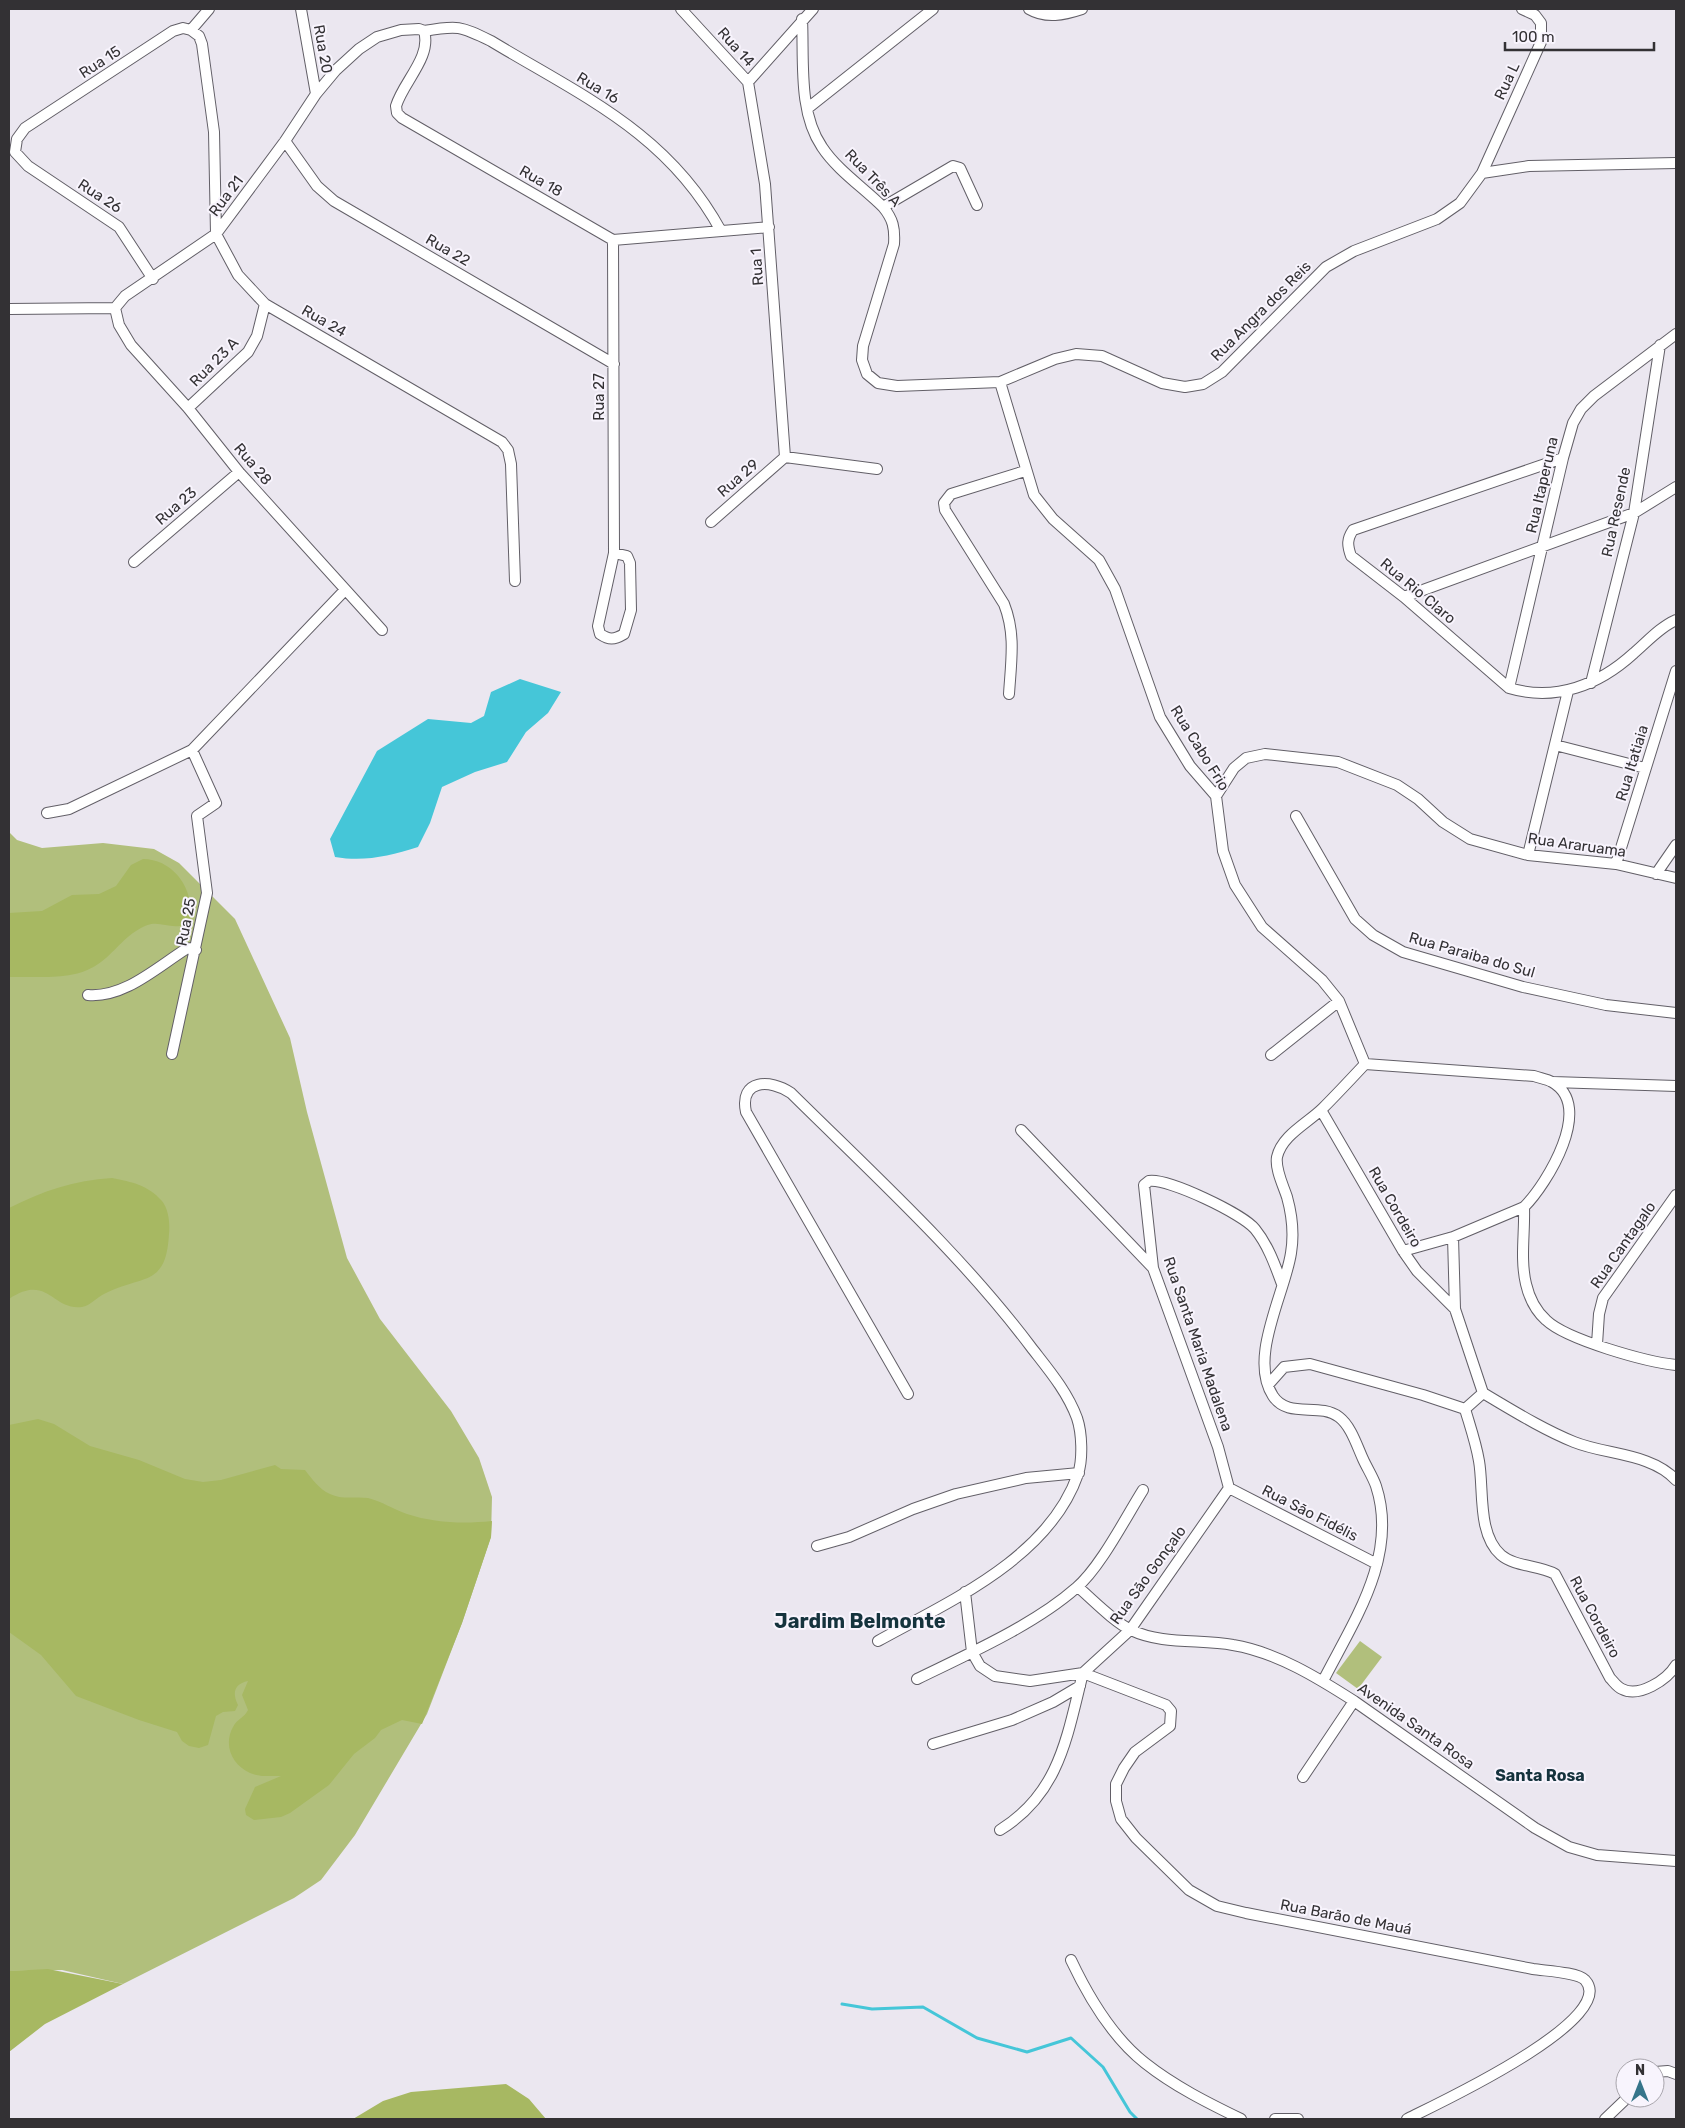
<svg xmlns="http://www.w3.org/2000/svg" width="1685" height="2128" font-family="Rubik,sans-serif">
<rect width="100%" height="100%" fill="#ebe7f0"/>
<path fill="#b1bf7c" d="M9,832L17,840L42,848L103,843L154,849L179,863L235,919L290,1038L307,1112L347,1258L380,1319L451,1411L479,1458L492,1497L491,1537L462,1623L427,1714L355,1835L321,1880L294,1898L123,1984L62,1970L9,1971Z
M1360,1641L1382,1657L1358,1689L1336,1673Z"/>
<path fill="#a7b862" d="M143,859C175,859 197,893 189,923C171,932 161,919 145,926C125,935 117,950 101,962C75,982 40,976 9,977V913L42,911L72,895L99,894L116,886L131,865Z
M112,1178C132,1182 148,1185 162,1201C169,1210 170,1224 169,1234C166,1288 143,1274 104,1294C97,1297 90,1306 82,1307C52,1311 48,1273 9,1299V1208C43,1191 74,1180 112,1178Z
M38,1419L54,1424L90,1446L139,1460L185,1479L203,1482L221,1480L275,1465L281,1469L305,1470C312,1479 319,1489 330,1494C342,1500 356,1496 368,1498C381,1501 395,1510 407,1514C434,1523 464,1524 492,1521L491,1537L462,1623L422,1724L402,1720L381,1730L375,1738L354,1754L329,1785L290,1813L281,1817L254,1820L246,1815L245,1809L255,1787L281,1776C271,1776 259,1777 250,1773C232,1765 223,1745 233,1727C237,1719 244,1718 248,1710L242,1695L248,1681C234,1684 232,1693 238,1705L235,1711L223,1712L216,1716L208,1745L199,1748L189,1746L182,1741L177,1732L139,1720L76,1696L41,1655L9,1632V1425Z
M48,1969L123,1984L45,2024L9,2052V1971Z
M506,2084L529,2099L546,2119H353L383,2101L411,2092Z"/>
<path fill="#45c6d8" d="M520,679L561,692L548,713L526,732L507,762L475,772L442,787L430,823L418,847C389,856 365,862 335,857L330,839L377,751L428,719L471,723L484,716L491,692Z"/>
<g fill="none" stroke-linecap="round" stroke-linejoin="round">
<path stroke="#45c6d8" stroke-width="3" d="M842,2004L872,2009L923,2007L977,2038L1027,2052L1071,2038L1103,2067L1130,2112L1137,2119"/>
<defs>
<path id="street" d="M301,9L316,94
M681,9L748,82
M1029,9C1046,19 1064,15 1082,9
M802,19C804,60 798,112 822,147C837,170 864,188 883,207C893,219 895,228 894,244L863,346L862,360L867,374L878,383L897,386L1000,382L1055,359L1076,354L1102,356L1162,383L1185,387L1203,384L1222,372L1326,267L1354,251L1437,219L1460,203L1482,173L1541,42V23L1535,15L1522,9
M191,30L199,36L202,44L214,132L216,234L238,275L265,304L502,442L508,450L511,464L515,581
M424,31C432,57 403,82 396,106L397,113L402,118L613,240L769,227
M424,31C458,25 460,26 491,41C582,96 668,133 721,231
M808,108L933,9
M285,141L317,186L334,201L614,364
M15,152L17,139L25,128L173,31L183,28L191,30L209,9
M15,152L28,166L119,227L153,279
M1482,173L1529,166L1676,163
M883,207L953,166L960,168L977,205
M613,240L614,553L598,626L600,634C609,640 614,640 624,634L631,610L630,563L627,556L614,553
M115,308L119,325L131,345L188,408L239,472L382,630
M9,309L115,308L125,296L216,234L285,141L316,94L336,70L359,49L377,37L401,30L419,29L424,31
M1000,382L1034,495L1053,519L1099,560L1115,589L1160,717L1190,766L1216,796L1223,851L1235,885L1262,927L1322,980L1339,1001L1365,1064
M188,408L248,352L257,336L265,304
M785,457L765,184L748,82L813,9
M785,457L877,469
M1563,458L1353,530C1347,539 1347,545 1351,556L1404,597L1509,688C1556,702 1599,685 1634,653C1647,642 1660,627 1676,620
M711,522L785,457
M134,562L239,472
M1404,597L1634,513L1676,487
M1591,683L1634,513L1660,345
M1509,688L1563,458L1573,423L1581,409L1594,396L1676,334
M1009,694C1011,662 1016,634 1004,604L945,510L944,503L951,494L1025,471
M1555,745L1645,768
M1216,796L1234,768L1246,758L1265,754L1338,762L1397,785L1418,799L1443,822L1470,839L1528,855L1616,864L1676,878
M47,813L69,809L192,750L345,590
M1296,816L1355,919L1373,935L1403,952L1523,987L1606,1005L1676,1013
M1528,855L1568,691
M1616,864L1676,671
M1656,874L1676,845
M88,995C124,998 156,968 186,949L192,948L196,950
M172,1054L207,893L197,816L216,803L192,750
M1271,1055L1339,1001
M1553,1082L1676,1086
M1321,1110L1403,1251L1417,1271L1455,1309
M1021,1130L1153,1268
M1453,1237L1455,1309L1483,1393C1512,1410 1542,1429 1574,1442C1606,1455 1651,1453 1676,1480
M1403,1251L1453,1237L1524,1207
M1597,1344L1599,1314L1603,1298L1676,1195
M1268,1385L1284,1367L1310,1364L1423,1395L1465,1409
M1465,1409C1470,1426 1476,1443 1479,1461C1484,1489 1477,1534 1501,1555C1515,1567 1539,1565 1555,1574L1610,1678C1614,1682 1617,1687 1622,1689C1639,1698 1667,1680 1676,1665
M1465,1409L1483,1393
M1229,1488L1218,1447L1153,1268L1144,1185L1149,1181C1168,1178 1243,1214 1255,1229C1268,1245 1275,1265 1282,1284
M1229,1488L1377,1564
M817,1546L849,1537L913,1509L956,1494L1026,1478L1079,1473
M1078,1587C1093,1600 1114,1622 1131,1630C1162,1645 1201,1639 1233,1645C1276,1652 1318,1678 1354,1701L1535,1828L1569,1847L1597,1855L1676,1861
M965,1592L972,1652L980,1666L995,1676L1030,1681L1083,1673L1166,1705L1171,1711L1170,1726L1135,1752L1124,1768L1116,1784V1801L1121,1819L1136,1838L1189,1890L1217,1906L1246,1913L1533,1969C1545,1971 1577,1972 1585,1980C1621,2019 1433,2106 1407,2119
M878,1641C950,1601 1049,1558 1078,1474C1083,1459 1082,1433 1077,1418C1067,1391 1048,1369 1031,1347C961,1254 874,1175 791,1093C770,1079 739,1079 746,1112L908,1394
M1083,1673L1130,1630L1229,1488
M917,1679C968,1654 1034,1625 1076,1588C1100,1568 1126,1517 1143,1490
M1323,1681C1353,1622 1399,1556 1376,1486C1373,1477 1367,1468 1363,1459C1357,1446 1351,1426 1339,1417C1319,1402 1288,1419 1273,1396C1248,1358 1285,1293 1291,1253C1294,1235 1292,1215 1287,1197C1283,1185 1275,1169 1277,1157C1282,1135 1308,1123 1323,1108C1337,1094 1351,1079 1365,1064L1534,1076C1539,1078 1547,1079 1552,1082C1595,1106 1547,1184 1524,1207C1525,1232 1520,1259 1526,1284C1529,1297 1536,1311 1546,1320C1567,1340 1647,1362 1676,1365
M933,1744L1012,1720L1053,1702L1080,1686
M1303,1777L1354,1701
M1000,1830C1060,1793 1067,1736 1083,1673
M1071,1960C1088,1996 1113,2038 1145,2063C1174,2086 1208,2103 1241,2119
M1655,2072L1668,2071L1676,2074
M1275,2119H1298
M1605,2119L1627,2098"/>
</defs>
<use href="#street" stroke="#625f67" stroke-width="12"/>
<use href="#street" stroke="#fff" stroke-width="10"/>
</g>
<g text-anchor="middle" stroke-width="4" stroke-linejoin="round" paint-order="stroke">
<g font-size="15" fill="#333134" stroke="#f8f4fd">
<text transform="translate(736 47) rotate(48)" y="5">Rua 14</text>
<text transform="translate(323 49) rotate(80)" y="5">Rua 20</text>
<text transform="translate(100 62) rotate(-33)" y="5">Rua 15</text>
<text transform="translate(1507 81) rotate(-65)" y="5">Rua L</text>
<text transform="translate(598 88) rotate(31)" y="5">Rua 16</text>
<text transform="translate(873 178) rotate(46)" y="5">Rua Três A</text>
<text transform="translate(541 181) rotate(30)" y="5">Rua 18</text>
<text transform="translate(100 196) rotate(33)" y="5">Rua 26</text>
<text transform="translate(226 196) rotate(-53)" y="5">Rua 21</text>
<text transform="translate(448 250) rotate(30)" y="5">Rua 22</text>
<text transform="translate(757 267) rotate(-94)" y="5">Rua 1</text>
<text transform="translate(1261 311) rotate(-45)" y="5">Rua Angra dos Reis</text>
<text transform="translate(324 321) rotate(30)" y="5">Rua 24</text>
<text transform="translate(214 362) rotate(-45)" y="5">Rua 23 A</text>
<text transform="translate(599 397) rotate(-90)" y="5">Rua 27</text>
<text transform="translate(253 464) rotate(50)" y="5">Rua 28</text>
<text transform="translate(738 478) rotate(-41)" y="5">Rua 29</text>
<text transform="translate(1542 485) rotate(-77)" y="5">Rua Itaperuna</text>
<text transform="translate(176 506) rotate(-41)" y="5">Rua 23</text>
<text transform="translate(1616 512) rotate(-78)" y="5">Rua Resende</text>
<text transform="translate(1418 591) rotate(40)" y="5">Rua Rio Claro</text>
<text transform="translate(1200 748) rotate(58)" y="5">Rua Cabo Frio</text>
<text transform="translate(1632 763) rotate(-73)" y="5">Rua Itatiaia</text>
<text transform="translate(1577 845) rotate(8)" y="5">Rua Araruama</text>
<text transform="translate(186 922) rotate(-79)" y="5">Rua 25</text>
<text transform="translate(1472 955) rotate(16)" y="5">Rua Paraiba do Sul</text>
<text transform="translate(1395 1207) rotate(60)" y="5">Rua Cordeiro</text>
<text transform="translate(1623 1245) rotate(-55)" y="5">Rua Cantagalo</text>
<text transform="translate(1198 1344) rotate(71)" y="5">Rua Santa Maria Madalena</text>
<text transform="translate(1310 1513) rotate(27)" y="5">Rua São Fidélis</text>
<text transform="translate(1148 1575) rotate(-54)" y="5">Rua São Gonçalo</text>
<text transform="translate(1595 1617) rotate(62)" y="5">Rua Cordeiro</text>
<text transform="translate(1416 1726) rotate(35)" y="5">Avenida Santa Rosa</text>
<text transform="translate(1346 1917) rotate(11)" y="5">Rua Barão de Mauá</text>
</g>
<g font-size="16" font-weight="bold" fill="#15333d" stroke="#f8f4fd">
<text x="1540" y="1781">Santa Rosa</text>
</g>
<g font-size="20" font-weight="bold" fill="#15333d" stroke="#f8f4fd">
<text x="860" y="1628">Jardim Belmonte</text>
</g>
</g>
<rect width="1685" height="2128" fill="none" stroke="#333134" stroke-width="20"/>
<g transform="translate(1640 2083)"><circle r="24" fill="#f8f4fd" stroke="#a9a6ad"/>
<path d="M0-4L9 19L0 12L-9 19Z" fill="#36748a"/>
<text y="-8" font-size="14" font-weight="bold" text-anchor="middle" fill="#333134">N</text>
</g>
<path d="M1505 42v8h149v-8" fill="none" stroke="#333134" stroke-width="2.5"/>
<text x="1512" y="42" font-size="15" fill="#333134" stroke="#f8f4fd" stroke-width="4" paint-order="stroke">100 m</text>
</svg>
